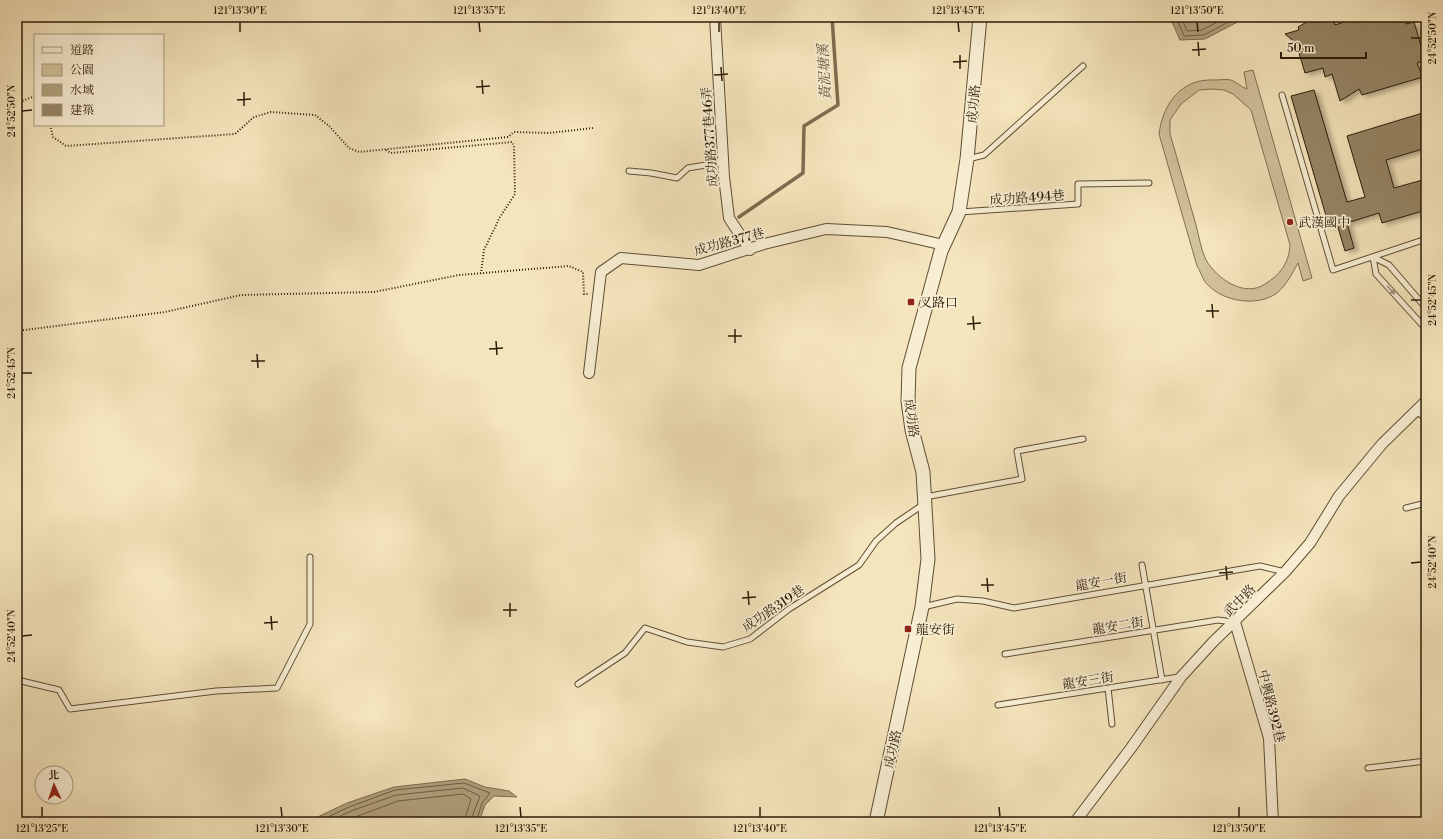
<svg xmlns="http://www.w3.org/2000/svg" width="1443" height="839" font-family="'Libre Bodoni','Noto Serif TC',serif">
<defs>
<filter id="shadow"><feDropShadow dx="4.5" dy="2.5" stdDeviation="2" flood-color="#0004"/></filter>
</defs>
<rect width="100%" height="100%" fill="#f5e5bc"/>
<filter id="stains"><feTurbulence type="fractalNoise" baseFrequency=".005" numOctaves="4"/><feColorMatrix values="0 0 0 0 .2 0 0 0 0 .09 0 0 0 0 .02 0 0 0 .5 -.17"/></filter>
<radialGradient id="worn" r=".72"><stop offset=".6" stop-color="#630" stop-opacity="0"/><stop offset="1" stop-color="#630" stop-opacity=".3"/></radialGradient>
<path fill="#d3c39d" stroke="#807052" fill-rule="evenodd" d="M1253,70L1312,278L1303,281L1298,263C1292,274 1287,284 1277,293C1258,307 1224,302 1208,285C1203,281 1201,272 1197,266L1159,134C1163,104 1181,78 1215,80C1220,80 1226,79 1231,80C1236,82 1242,87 1247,89L1244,72ZM1212,89L1224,90L1233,94L1251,110L1290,245C1289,263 1280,275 1265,284C1245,298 1217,279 1206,260C1201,250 1199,236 1196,225C1187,194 1179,164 1170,134V120L1181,104L1199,90Z"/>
<path fill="#b1a17e" stroke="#7c6c4e" d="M1172,17H1247L1205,39L1180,40L1172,22Z
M465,779L485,787L509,791L517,797L494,796L485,805L479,822H307L347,803L394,787Z"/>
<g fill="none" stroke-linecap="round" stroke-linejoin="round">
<path stroke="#6e5e42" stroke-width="1" d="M1176,17L1184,36L1204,35L1238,17
M1181,17L1187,31L1202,30L1227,17
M317,822L349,807L395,790L464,783L490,793L482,803L476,822
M328,822L351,811L396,795L463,788L480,796L470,822
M342,822L398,801L463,794L471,799L464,822"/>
<path stroke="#7c6c4e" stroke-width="3.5" d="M739,217L803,173L804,126L838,105L832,17"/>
</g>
<path fill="#958565" stroke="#2c1c07" filter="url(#shadow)" d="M1315,17L1333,19L1335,25L1359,17H1364L1366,21L1379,17H1403L1406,24L1414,22L1425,60L1417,63L1423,77L1362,95L1359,89L1340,101L1332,74L1325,77L1323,68L1305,73L1296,43L1285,34L1299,30L1298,27Z
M1314,90L1347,202L1365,197L1347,136L1426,112V148L1386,160L1394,188L1426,179V210L1382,223L1379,213L1347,223L1354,248L1345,251L1337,224L1329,226L1291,96Z"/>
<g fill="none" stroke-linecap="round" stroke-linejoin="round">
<defs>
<path id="service" d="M1282,95L1333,270L1426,239
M968,159L984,155L1083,66
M629,171L651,173L677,178L688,168L723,162
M960,212L1078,204V184L1149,183
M1373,257L1376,274L1426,329
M1373,257L1389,265L1426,308
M1415,411L1426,418
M925,497L1022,479L1017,451L1083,439
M1406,508L1426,503
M1142,565L1162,680
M923,607L957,599L983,601L1014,608L1260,566L1285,572
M1005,654L1218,620L1233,622
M17,680L59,690L70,709L216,691L277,688L310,624V557
M578,684L625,653L645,628L687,642L723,647L750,639L789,609L859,565L876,541L896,523L924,504
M1108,688L1112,724
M998,705L1179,677
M1368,768L1426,761"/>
<path id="minor" d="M715,17L724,177L729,218L750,250
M589,373L601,272L621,258L699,265L764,244L826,229L887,232L944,245
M1235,622L1269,738L1273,822
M1075,822L1131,748L1181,677L1213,642L1285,572L1310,543L1339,496L1382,444L1426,401"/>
<path id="tertiary" d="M876,822L922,607L928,559L923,472L912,430L908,401L909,368L941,251L959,212L967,159L980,17"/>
</defs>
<use href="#service" stroke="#5e4e34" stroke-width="7"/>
<use href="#minor" stroke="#5e4e34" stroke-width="12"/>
<use href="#tertiary" stroke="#5e4e34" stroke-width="15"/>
<path stroke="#2c1c07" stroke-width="2" stroke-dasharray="1 2" stroke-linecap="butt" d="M17,103L35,96
M50,125L53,137L66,146L235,134L254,117L271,112L315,115L329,126L349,148L359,152L508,137L514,132L549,133L593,128
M386,150L391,153L512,142L514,147L515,194L500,217L484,250L481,273
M17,331L165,312L241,295L374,292L459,275L569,266L583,272L584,294H589"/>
<use href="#service" stroke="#f8eed3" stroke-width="5"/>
<use href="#minor" stroke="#f8eed3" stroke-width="10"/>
<use href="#tertiary" stroke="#f8eed3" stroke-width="13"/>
</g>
<defs><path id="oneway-solid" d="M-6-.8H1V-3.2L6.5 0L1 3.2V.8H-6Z"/></defs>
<use fill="#9c9077" href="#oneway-solid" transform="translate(1391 290) rotate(47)"/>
<path fill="none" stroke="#2c1c07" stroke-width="1.5" d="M240,22V32M479,22L480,32M719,22V32M958,22L959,32M1197,22L1198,32M1411,38H1421M1198,42L1199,56M1192,50L1206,49M960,55V69M953,62L967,61M721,67L722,81M714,75L728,74M482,80L483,94M476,87L490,86M244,92V106M237,100L251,99M22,111L32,110M1411,300H1421M1212,304L1213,318M1206,311H1219M973,316L974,330M967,324L981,323M735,329V343M728,336H742M496,341L497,355M489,349L503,348M257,354L258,368M251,361H265M22,373H32M1411,563L1421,562M1226,566L1227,580M1219,573L1233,572M987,578L988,592M981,585H994M748,591L749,605M742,598L756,597M510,603V617M503,610H517M271,616L272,630M264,623L278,622M22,636L32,635M42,807V817M281,807L282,817M520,807L521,817M760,807V817M999,807L1000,817M1239,807V817"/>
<g fill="#8f2418" stroke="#f8eed3" stroke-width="1.5">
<circle cx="1290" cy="222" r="4"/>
<rect x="907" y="298" width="8" height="8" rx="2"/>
<rect x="904" y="625" width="8" height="8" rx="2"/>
</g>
<g text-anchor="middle" stroke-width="3.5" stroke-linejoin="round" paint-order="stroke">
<g font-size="13" fill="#2c1c07" stroke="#f8eed3">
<text transform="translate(973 104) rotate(-85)" y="5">成功路</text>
<text transform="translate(709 137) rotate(-94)" y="5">成功路377巷46弄</text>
<text transform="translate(1027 197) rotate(-4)" y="5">成功路494巷</text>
<text transform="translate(729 241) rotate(-15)" y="5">成功路377巷</text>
<text transform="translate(912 418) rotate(82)" y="5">成功路</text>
<text transform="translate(1101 581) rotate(-10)" y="5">龍安一街</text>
<text transform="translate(1239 600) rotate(-45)" y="5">武中路</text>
<text transform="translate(773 608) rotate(-34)" y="5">成功路319巷</text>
<text transform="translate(1118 625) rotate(-9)" y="5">龍安二街</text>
<text transform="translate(1088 680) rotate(-9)" y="5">龍安三街</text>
<text transform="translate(1272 706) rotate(76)" y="5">中興路392巷</text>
<text transform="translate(892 749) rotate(-78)" y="5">成功路</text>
</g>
<g font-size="13" fill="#2c1c07" stroke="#f8eed3" text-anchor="start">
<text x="1298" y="227">武漢國中</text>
<text x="919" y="307">叉路口</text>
<text x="916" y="634">龍安街</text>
</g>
<g font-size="14" font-style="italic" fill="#615137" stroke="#f8eed3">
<text transform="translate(824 72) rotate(-93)" y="5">黃泥塘溪</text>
</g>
</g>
<rect width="1443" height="839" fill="none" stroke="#f5e5bc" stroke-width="44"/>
<rect x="34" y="34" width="130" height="92" fill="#f8eed3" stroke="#a69a81"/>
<rect x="42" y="47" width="20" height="6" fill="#f8eed3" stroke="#a69a81"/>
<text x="70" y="54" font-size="12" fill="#2c1c07">道路</text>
<rect x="42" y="64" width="20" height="12" fill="#d3c39d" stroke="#a69a81"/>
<text x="70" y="74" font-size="12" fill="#2c1c07">公園</text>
<rect x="42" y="84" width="20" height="12" fill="#b1a17e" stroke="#a69a81"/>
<text x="70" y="94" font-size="12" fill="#2c1c07">水域</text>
<rect x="42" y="104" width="20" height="12" fill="#958565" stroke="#a69a81"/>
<text x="70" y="114" font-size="12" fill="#2c1c07">建築</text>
<g transform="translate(54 785) rotate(357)"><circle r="19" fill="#f8eed3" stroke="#a69a81"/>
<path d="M0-3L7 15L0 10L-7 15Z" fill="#8f2418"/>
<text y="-6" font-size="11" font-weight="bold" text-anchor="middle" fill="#2c1c07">北</text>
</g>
<path d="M1281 52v6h85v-6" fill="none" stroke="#2c1c07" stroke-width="2"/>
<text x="1287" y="52" font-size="12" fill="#2c1c07" stroke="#f8eed3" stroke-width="3" paint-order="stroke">50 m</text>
<rect x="22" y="22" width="1399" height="795" fill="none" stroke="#2c1c07" stroke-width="1.5"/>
<g font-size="10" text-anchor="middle" fill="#2c1c07">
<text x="240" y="14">121°13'30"E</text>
<text x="479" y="14">121°13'35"E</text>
<text x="719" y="14">121°13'40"E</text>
<text x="958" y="14">121°13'45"E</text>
<text x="1197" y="14">121°13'50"E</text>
<text transform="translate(1432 38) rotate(-90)" y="4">24°52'50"N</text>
<text transform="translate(11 111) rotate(-90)" y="4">24°52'50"N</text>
<text transform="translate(1432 300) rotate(-90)" y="4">24°52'45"N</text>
<text transform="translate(11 373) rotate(-90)" y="4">24°52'45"N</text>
<text transform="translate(1432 562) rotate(-90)" y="4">24°52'40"N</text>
<text transform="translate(11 636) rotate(-90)" y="4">24°52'40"N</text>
<text x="42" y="832">121°13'25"E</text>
<text x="282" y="832">121°13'30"E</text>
<text x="521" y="832">121°13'35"E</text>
<text x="760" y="832">121°13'40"E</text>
<text x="1000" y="832">121°13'45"E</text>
<text x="1239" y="832">121°13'50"E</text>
</g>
<rect width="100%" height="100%" filter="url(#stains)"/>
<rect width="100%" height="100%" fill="url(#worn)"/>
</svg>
